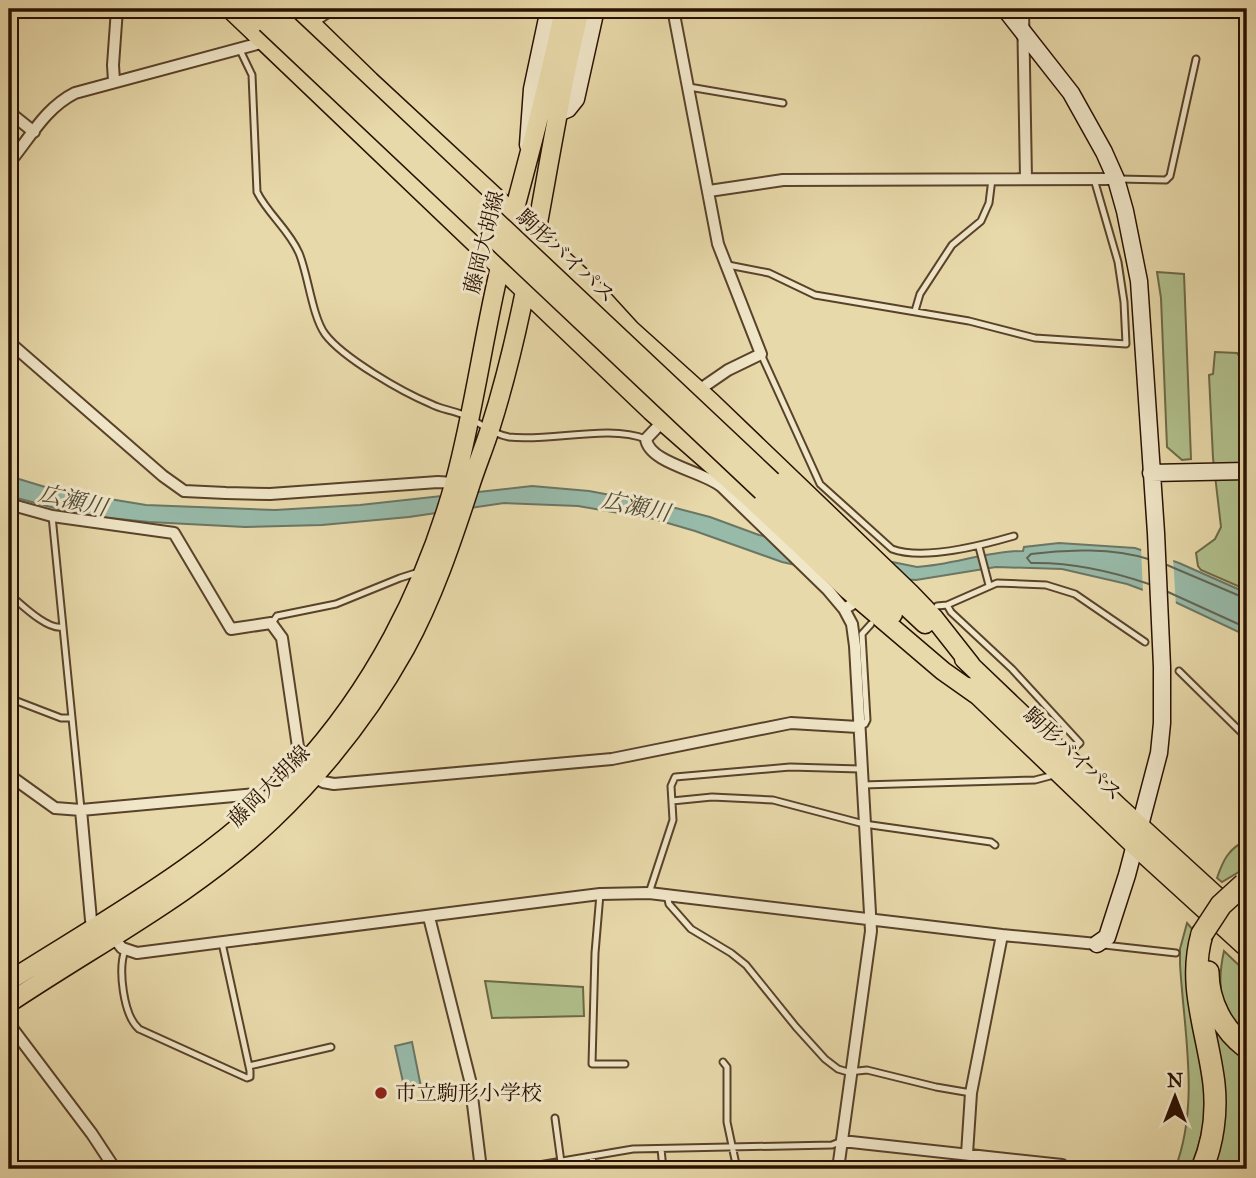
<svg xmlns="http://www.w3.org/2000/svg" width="1256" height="1178" font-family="'IM FELL Great Primer','Noto Serif JP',serif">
<rect width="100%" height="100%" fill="#e8d9aa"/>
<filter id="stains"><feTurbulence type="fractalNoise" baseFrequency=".00286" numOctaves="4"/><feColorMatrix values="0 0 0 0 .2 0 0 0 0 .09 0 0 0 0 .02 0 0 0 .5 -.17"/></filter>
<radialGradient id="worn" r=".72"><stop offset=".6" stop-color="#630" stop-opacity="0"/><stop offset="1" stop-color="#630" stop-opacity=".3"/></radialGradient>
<path fill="#b0c08c" stroke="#6c6846" stroke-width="2" d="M1157,272L1184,274L1191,459L1182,460L1167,447L1161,298Z
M1215,352L1237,353L1239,356L1247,433V590L1201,570L1198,566L1196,553L1215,539L1221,527L1213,458L1209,375L1213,374Z
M1247,840V867L1222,882L1217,878C1223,860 1229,848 1247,840Z
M1187,923L1193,930C1175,990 1203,1041 1205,1101C1206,1125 1199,1147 1190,1169H1175C1200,1104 1184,1033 1180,964V949Z
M1224,951L1247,973V1038C1220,1011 1216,987 1224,951Z
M485,981L583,987L584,1016L492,1018Z
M1212,1014L1247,1055V1161L1239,1169H1211Z"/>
<path fill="#97baa9" stroke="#6b7665" stroke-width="2" d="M1247,229V383L1242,291Z
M9,476L55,490L146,505L275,510L360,505L532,486L589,491L664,505L710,517L759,535L917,567C953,565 987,551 1023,551L1024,547L1059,543L1135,548L1179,563L1247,593V636L1173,601L1127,584L1062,569L996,567L916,580L846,576L782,562L695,531L654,519L578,506L504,503L409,517L322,525L245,527L149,522L100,517L62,510L9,496Z
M412,1042L421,1087L405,1091L395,1046Z"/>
<path fill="#e8d9aa" d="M1141,546L1173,557L1176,606L1143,594Z"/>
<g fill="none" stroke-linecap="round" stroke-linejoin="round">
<path stroke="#606554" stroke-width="2" d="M1148,559C1114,548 1066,549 1031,554L1027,558L1031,563C1071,562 1111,571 1149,584
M1167,565L1247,599
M1168,592L1247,628"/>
<defs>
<path id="lane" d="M240,50L252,75L257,192C268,214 289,230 299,253C308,274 312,316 325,334C343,358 402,392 431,404C440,409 451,410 461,414C477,420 491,434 509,437C551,442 608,424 646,439
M689,87L783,103
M1119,179L1166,180L1170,176L1196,59
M728,265L769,273L815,295L969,321L1035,338L1126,344L1124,302L1118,262L1094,179
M915,311L920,294L952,245L981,221L989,203L992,179
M761,354L820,484L892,549C924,561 983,545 1014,536
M52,516L81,809
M979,547L989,585
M9,594C21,604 47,630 62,627
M947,605L951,612L1012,669L1080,743L1073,749
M937,606L947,605L997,583L1046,585L1075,594L1145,642
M272,623L277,616L336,604L400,578L419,572
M1179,671L1247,738
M9,698L61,718H72
M861,726L865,724L867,720L862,634L871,624
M862,785L1035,780L1050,776
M672,801L712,797L773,800L864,824L991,842L995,845
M649,893L673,820L671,786L675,777L790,767L860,769
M600,894L595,953L592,1064H625
M667,895L669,904L691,929L731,953L746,965L796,1027L825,1059L838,1069L848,1072L867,1070L936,1087L971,1093
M1104,945L1176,953
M125,950C118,969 123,1015 139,1029L247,1078L250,1077V1071L222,943
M9,965L19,971
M723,1062L727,1067V1122L737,1169
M249,1066L331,1047
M555,1118L561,1162
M661,1149L663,1169
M592,1157L594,1169
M487,1169L527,1167L633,1149L832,1145L842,1141"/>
<path id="street" d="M673,9L718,244L761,354L728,370L696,392
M1023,9L1026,179
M308,25L332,9
M114,81L113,65L117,9
M9,112L34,132
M9,163C30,138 45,108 75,93L268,41
M709,191L783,180L1116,179
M9,342L163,476L184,491L226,493L270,494L438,482L454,483
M665,419L646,439C649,463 702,471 721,486L828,590L844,609L859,600
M9,504L52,516L174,533L231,629L271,623L282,638L298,747L307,761
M9,775L55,808L81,810L256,794L271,799
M314,777L323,782L334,784L612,759L791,723L858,727
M81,810L91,920L96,929L114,938L122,948L137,953L568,898L600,894L649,893L1002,935L1097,944
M429,917L470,1080L481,1169
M9,1024L92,1134L115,1169
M842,1141L1062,1165
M838,1169L871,931L855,646L852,624L844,609
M966,1169L971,1093L1002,935"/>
<path id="secondary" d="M1005,9L1071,93L1104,152L1116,179L1125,211L1139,281L1156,533L1162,667V723L1159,753L1127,875L1107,937L1097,944
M558,113L568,109L576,99L596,9
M528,145L532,89L549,9
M1151,473L1247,471"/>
<path id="primary" d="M230,9L651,411L750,498L848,590L943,671L977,695
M251,9L266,23
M296,9L370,81L589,284L631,330L711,402L910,593L934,618L971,665
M772,481L925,624
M762,491L893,614
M964,659L1120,808L1247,924
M969,687L1135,846L1247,948
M9,981C108,918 214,861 295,774C372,692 425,589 455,481C474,411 483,338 500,267C521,181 547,96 564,9
M9,1003C97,944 194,894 272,820C324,770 370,712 405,649C433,598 452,541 470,486C476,467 484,448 490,429C525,319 540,204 562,92C567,64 574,36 580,9"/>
<path id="highway" d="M1208,972C1208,1002 1223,1030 1247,1048
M1202,1169C1213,1143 1217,1112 1214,1084C1208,1032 1187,986 1202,934"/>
</defs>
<use href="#lane" stroke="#59422a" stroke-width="9"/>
<use href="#street" stroke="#59422a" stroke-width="14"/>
<use href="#secondary" stroke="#291000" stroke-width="19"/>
<use href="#primary" stroke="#291000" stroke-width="21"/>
<use href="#highway" stroke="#291000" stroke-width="24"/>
<use href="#lane" stroke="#f0e6c8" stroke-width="5"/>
<use href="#street" stroke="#f0e6c8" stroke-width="10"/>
<use href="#secondary" stroke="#f0e6c8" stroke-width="16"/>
<use href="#primary" stroke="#e8d9aa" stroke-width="18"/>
<use href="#highway" stroke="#e8d9aa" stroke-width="21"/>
<defs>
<path id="primary-bridge" d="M277,15L772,481
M266,23L762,491"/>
<path id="highway-bridge" d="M1202,934L1221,905L1244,884"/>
</defs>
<use href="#primary-bridge" stroke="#291000" stroke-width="21" stroke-linecap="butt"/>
<use href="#highway-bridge" stroke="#291000" stroke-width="24" stroke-linecap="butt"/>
<use href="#primary-bridge" stroke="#e8d9aa" stroke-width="18"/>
<use href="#highway-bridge" stroke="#e8d9aa" stroke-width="21"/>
</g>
<circle fill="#8f2418" stroke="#f0e6c8" stroke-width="2.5" cx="381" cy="1093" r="7"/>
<g text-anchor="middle" stroke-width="6" stroke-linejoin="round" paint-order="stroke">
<g font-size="21" fill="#291000" stroke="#f0e6c8">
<text transform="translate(484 242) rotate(-76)" y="7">藤岡大胡線</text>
<text transform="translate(566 256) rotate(43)" y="7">駒形バイパス</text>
<text transform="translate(1073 754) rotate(43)" y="7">駒形バイパス</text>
<text transform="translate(269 786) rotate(-45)" y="7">藤岡大胡線</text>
</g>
<g font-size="21" fill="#291000" stroke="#f0e6c8" text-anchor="start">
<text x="395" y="1100">市立駒形小学校</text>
</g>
<g font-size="23" font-style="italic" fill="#504c3b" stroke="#f0e6c8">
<text transform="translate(73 500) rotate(13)" y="8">広瀬川</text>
<text transform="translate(636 506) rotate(12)" y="8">広瀬川</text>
</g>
</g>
<rect width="1256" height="1178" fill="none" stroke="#e8d9aa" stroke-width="35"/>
<rect x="10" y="10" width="1235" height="1157" fill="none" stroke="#291000" stroke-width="3.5"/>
<rect x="18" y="18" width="1221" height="1143" fill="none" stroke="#291000" stroke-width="2"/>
<g transform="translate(1175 1097)" stroke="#f0e6c8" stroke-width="5" paint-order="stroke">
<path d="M0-5L12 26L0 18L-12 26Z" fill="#291000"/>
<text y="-10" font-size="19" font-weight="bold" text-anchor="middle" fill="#291000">N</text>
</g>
<rect width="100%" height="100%" filter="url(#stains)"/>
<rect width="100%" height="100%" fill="url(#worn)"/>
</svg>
